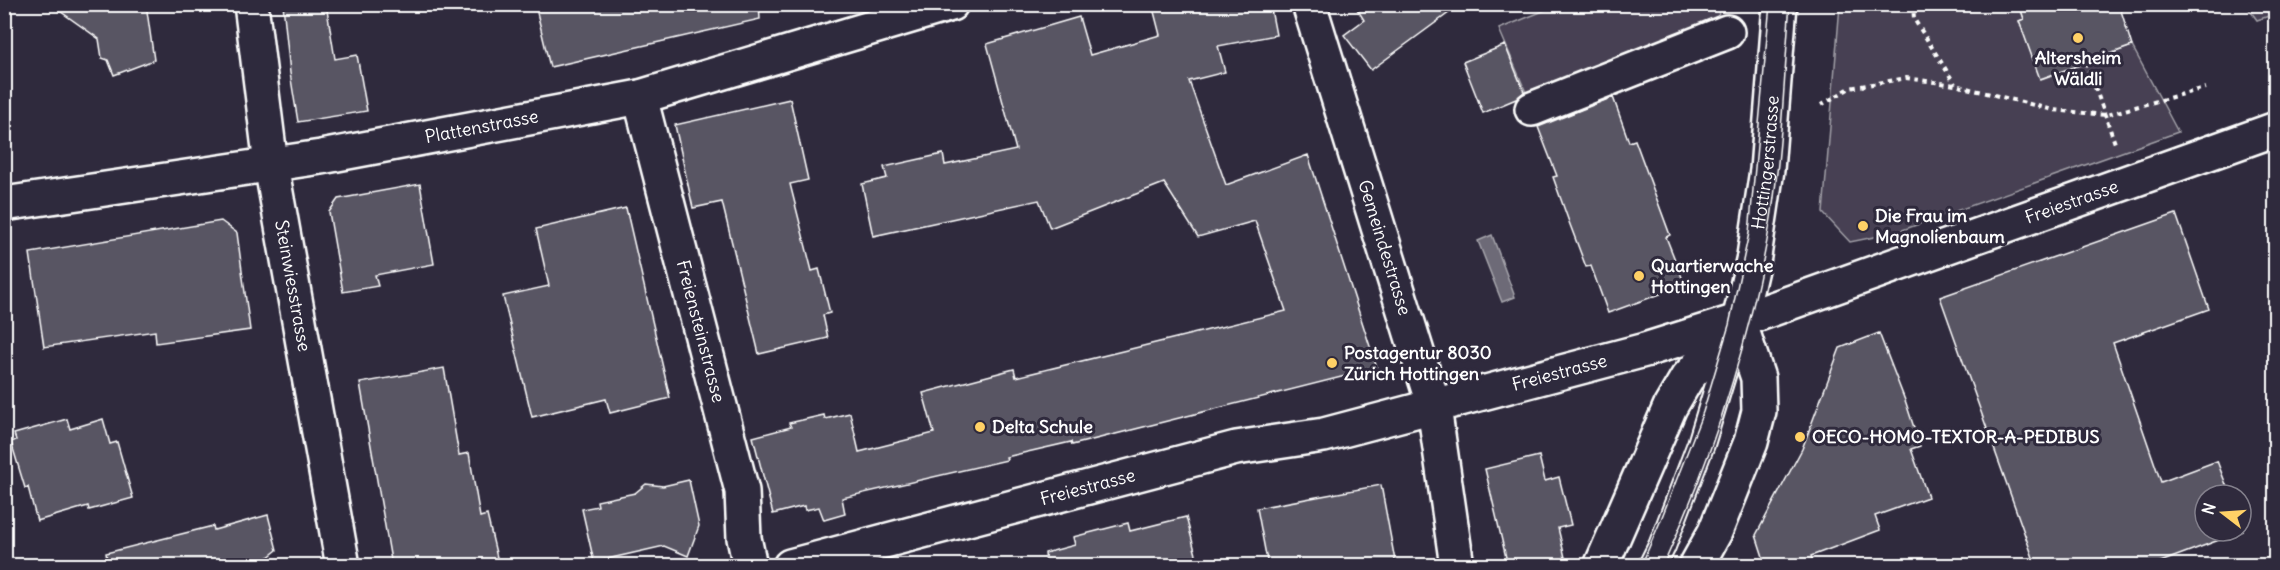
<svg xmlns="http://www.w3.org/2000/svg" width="2280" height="570" font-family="Delius,sans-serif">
<rect width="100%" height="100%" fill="#2f2a3d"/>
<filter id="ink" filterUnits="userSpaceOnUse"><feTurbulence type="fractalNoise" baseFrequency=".0167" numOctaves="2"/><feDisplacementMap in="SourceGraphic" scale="12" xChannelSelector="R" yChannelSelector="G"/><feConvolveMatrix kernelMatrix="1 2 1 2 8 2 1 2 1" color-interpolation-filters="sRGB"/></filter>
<g filter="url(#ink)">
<path fill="#464152" stroke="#a2a0a8" stroke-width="1.5" d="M1558,5H1719L1718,24L1528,97L1499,29Z
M1840,5H2019L2024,19L2019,21L2041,79L2132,46L2178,132L1894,233L1850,242L1823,213Z
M2246,5H2275V14L2257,20Z"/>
<path fill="#6d6a77" stroke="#a7a6ad" stroke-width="1.5" d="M1492,235L1515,297L1502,302L1478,241Z"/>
<path fill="#595564" stroke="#fff" stroke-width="1.5" d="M50,4H146L154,60L114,75L108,60L102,58L99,39Z
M283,4H326L335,59L357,55L367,111L298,122L290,73Z
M535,4H759L760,19L550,67Z
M1152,4H1270L1276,35L1218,46L1225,72L1189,81L1226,185L1308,155L1377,368L1072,445L1071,442L1006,457L1007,460L842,498L845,514L824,520L819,507L805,510L804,506L773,514L753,437L791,427L789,423L824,415L825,419L850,413L859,452L934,433L923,393L1014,369L1016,377L1286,311L1255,221L1198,237L1164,183L1050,228L1039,200L873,236L862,184L887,178L884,167L943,154L945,165L1016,150L987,44L1079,17L1090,55L1160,35Z
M1354,4H1461L1371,70L1344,35L1364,20Z
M2019,4H2119L2132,46L2040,79L2019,21L2024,19Z
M1505,45L1524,92L1516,99L1483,113L1463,62Z
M1613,97L1629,142L1635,140L1670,235L1666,237L1685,285L1608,313L1591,266L1586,267L1569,222L1553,177L1557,176L1538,127Z
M790,99L808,180L790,184L812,271L819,269L830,313L823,315L828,338L759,354L722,202L693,208L675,125Z
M420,184L434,264L375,275L378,286L343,292L329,212L338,199Z
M626,208L670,398L610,413L606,399L532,417L503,296L549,286L536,229Z
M2176,214L2209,309L2113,343L2161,482L2217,461L2230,495H2205V531H2241V526L2243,531L2150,566H2036L1940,297Z
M221,221L237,233L250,330L156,343L155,331L44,347L30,253Z
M1879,333L1906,403L1920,446L1911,449L1928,497L1875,516L1880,530L1811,556L1814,566H1766L1756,535L1802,449L1840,348Z
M444,368L459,455L469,453L480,517L487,515L499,566H392L360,383Z
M67,419L70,429L103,419L110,444L117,442L133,498L89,510L88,506L37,521L28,487L25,488L11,442L16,440L14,434Z
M1539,456L1545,481L1559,477L1571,525L1558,528L1567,566H1508L1485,469Z
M689,480L699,526L688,556L664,546L594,562L582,509L598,506L597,501L635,493L646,484L663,486Z
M1381,485L1396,566H1268L1257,508Z
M268,515L277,550L257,566H108L106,553L213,526L214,530Z
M1186,517L1199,566H1046L1045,553L1075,545L1073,537L1128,523L1130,531Z"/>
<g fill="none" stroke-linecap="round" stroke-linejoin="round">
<defs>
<path id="service" d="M1652,566L1662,546L1701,444L1738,323"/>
<path id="pedestrian" d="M1532,109L1727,32"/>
<g id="minor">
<path id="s1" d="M251,4L271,165L343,566"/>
<path id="s2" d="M1309,4L1434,407L1457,566"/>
<path id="s3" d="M640,97L742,491L744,538L750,566"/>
<path id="s4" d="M4,204L321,157L640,97L951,4"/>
<path id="s5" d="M790,566L1236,448L1324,435L1645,350L1750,317L2276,129"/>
</g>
<g id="secondary">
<path d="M1601,566L1670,407L1687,378L1739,321"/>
<path id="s6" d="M1696,566L1715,532L1751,442L1759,411L1758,378L1739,321L1754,256L1767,170L1780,4"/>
</g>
</defs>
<use href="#service" stroke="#fff" stroke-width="30"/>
<use href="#pedestrian" stroke="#fff" stroke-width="38"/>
<use href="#minor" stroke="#fff" stroke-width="38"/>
<use href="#secondary" stroke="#fff" stroke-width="38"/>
<path stroke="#fff" stroke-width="4" stroke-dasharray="4.5 4.5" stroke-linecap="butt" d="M1913,4L1914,19L1955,84
M1021,6L1023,4
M2086,62L2116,146
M1821,105L1850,88L1906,78L1955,85L2053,110L2106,115L2205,88"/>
<use href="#service" stroke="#2f2a3d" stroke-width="26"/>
<use href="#pedestrian" stroke="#2f2a3d" stroke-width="33"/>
<use href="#minor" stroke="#2f2a3d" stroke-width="33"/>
<use href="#secondary" stroke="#2f2a3d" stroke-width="33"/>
<path stroke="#fff" stroke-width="1.5" d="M1641,566L1660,522L1703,412L1729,325L1749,233L1770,4
M1663,566C1713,455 1751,338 1771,218C1782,149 1784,75 1790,4"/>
</g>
</g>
<g fill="#ffd166" stroke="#2f2a3d" stroke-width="2">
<circle cx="2078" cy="38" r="6"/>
<circle cx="1863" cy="226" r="6"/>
<circle cx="1639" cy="276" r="6"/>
<circle cx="1332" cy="363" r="6"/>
<circle cx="980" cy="427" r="6"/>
<circle cx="1800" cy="437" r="6"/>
</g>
<g text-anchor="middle" stroke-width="6" stroke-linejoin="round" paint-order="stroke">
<g font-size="18" font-weight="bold" fill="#fff" stroke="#2f2a3d" text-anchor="start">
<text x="2078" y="64" text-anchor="middle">Altersheim<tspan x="2078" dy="21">Wäldli</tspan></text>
<text x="1875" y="222">Die Frau im<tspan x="1875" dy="21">Magnolienbaum</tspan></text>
<text x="1651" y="272">Quartierwache<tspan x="1651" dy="21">Hottingen</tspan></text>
<text x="1344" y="359">Postagentur 8030<tspan x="1344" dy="21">Zürich Hottingen</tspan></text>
<text x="992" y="433">Delta Schule</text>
<text x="1812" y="443">OECO-HOMO-TEXTOR-A-PEDIBUS</text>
</g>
<g font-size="18" fill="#fff" stroke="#2f2a3d">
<text dy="6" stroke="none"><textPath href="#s4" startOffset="484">Plattenstrasse</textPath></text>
<text dy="6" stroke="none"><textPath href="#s6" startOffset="422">Hottingerstrasse</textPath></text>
<text dy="6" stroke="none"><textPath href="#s5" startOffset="1334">Freiestrasse</textPath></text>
<text dy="6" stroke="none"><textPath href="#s2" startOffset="255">Gemeindestrasse</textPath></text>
<text dy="6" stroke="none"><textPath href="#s1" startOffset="285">Steinwiesstrasse</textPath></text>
<text dy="6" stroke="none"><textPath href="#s3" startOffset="242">Freiensteinstrasse</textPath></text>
<text dy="6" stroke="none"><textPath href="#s5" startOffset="794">Freiestrasse</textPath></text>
<text dy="6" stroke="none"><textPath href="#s5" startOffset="308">Freiestrasse</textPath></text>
</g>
</g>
<rect width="2280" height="570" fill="none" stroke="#2f2a3d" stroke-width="24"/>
<rect x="12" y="12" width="2256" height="546" fill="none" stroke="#fff" stroke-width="2" filter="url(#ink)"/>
<g transform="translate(2223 513) rotate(287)"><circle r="28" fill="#2f2a3d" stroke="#827f8b" stroke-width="1.5"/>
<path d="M0-4.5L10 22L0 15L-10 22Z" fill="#ffd166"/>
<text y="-9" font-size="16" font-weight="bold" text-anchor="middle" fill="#ffffff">N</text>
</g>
</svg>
